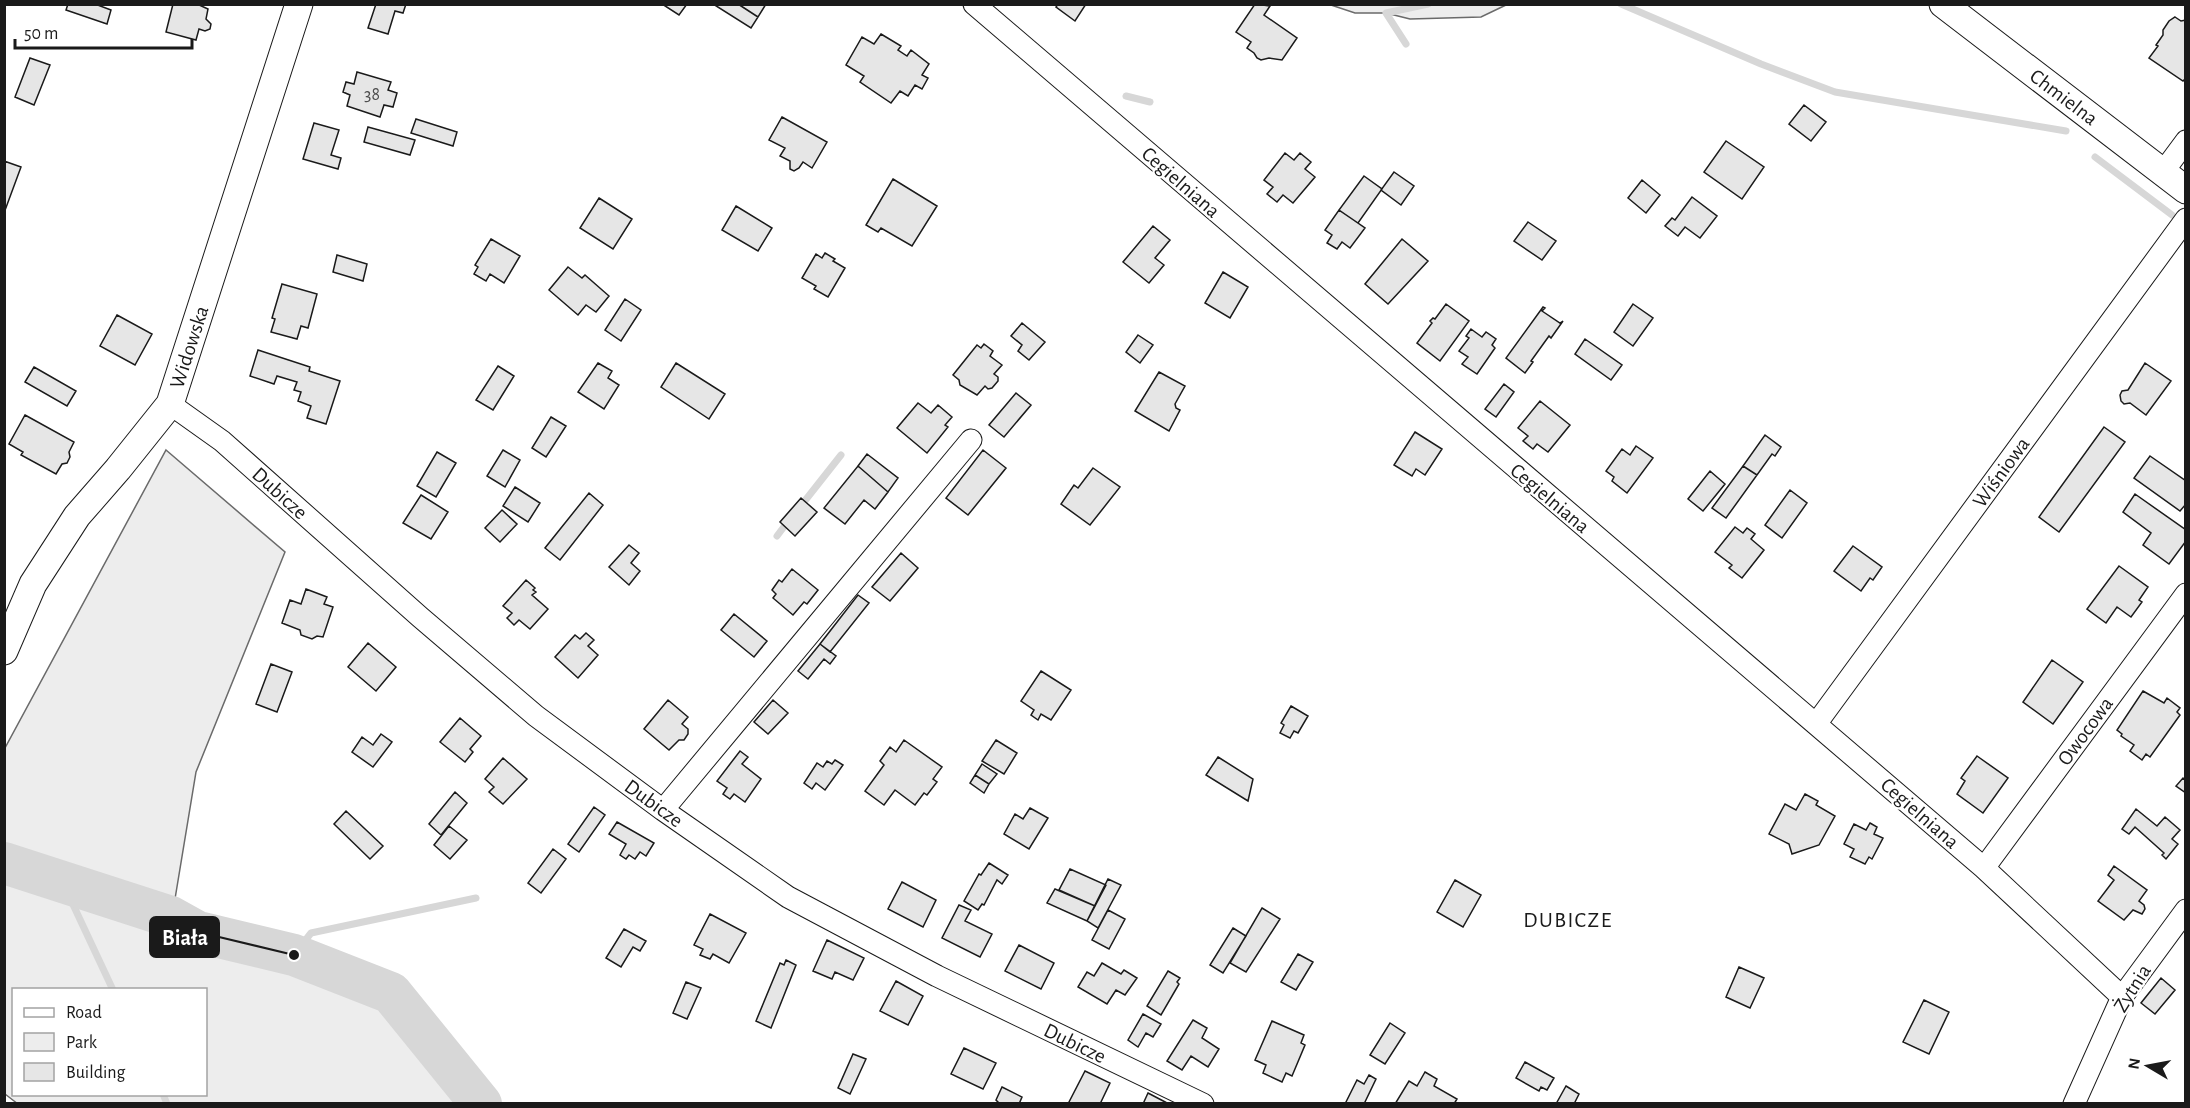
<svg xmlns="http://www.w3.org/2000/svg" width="2190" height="1108" font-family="'Alegreya Sans',sans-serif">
<rect width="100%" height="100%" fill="#fff"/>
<path fill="#ededed" stroke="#6a6a6a" stroke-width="1.5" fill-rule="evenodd" d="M1331,5H1506L1481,17L1410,19L1386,13H1355Z
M166,450L285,552L196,772L172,917L198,932L294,955L391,993L481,1103L18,1104L5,1094V748ZM14,990H206V1094H14Z"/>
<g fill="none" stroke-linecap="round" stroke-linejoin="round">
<path stroke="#d7d7d7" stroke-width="7" d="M1621,4L1761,64L1835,92L2066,131
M1406,44L1386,13L1428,4
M1126,96L1150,102
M2095,157L2172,215
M800,507L841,455
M777,536L789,520
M62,881L113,990
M294,955L311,933L476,898
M163,1094L167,1104"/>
<path stroke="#d7d7d7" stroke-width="42" d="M4,863L171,917L198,932L294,955L391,993L481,1104"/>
</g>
<path fill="#e6e6e6" stroke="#1a1a1a" stroke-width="1.5" d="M68,4H95L111,10L107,24L66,10Z
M173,4H197L208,9L206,19L211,24L210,29L205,31L199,29L196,40L166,32Z
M376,4H406L403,13L395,11L388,34L368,28Z
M662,4H687L679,15Z
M713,4H738L758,17L751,28Z
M738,4H766L758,17Z
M1058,4H1086L1075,21L1056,7Z
M1255,4L1270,6L1264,15L1297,38L1282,60L1269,58L1261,60L1257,58L1254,53L1247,48L1251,42L1236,32Z
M2175,17L2181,21L2186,20V78L2183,81L2149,58L2158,46L2156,45L2163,35V30L2169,21Z
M881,34L901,46L898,50L907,56L911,50L929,64L922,75L928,78L922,89L915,85L908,96L900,91L891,103L860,82L864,76L846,65L862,37L874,44Z
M30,58L50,65L34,105L15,97Z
M357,72L391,82L388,90L397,93L393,107L384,105L380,117L347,106L350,95L343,92L346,82L354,84Z
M1804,105L1826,122L1811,141L1789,124Z
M782,117L827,142L812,168L803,162L799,168L794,171L790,169V161L780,156L785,148L769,140Z
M416,119L457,132L453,146L411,133Z
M314,123L339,130L331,155L341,158L338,169L303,159Z
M368,127L415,140L410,155L364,142Z
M1726,141L1764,167L1742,199L1704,172Z
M1285,153L1294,160L1300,153L1311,162L1305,169L1315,177L1293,203L1283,195L1277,202L1267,194L1273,187L1264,180Z
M4,161L21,167L4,213Z
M1394,172L1414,186L1401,205L1381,190Z
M1364,176L1382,189L1358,223L1339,210Z
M893,179L937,206L912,246L881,228L878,232L866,225Z
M1642,180L1660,195L1646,213L1628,198Z
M1692,197L1717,216L1700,238L1685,227L1678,236L1665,226L1672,218L1675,220Z
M599,198L632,219L613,249L580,228Z
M736,206L772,228L758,251L722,230Z
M1339,210L1365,228L1350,248L1342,242L1337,249L1327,243L1332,235L1325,230Z
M1528,222L1556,241L1542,260L1514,241Z
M1153,226L1170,240L1155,258L1164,265L1149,283L1123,262Z
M491,239L520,256L504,283L490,274L486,281L474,274L478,267L475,265Z
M1402,239L1428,261L1388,304L1365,284Z
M825,253L835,259L833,261L845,268L828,297L814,289L816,286L802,278L816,254L822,258Z
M337,255L367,264L363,281L333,272Z
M568,267L582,278L585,275L609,296L596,312L586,305L578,315L549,290Z
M1223,272L1248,287L1230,318L1205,303Z
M282,284L317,294L308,328L301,326L297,339L271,332L275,319L272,318Z
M625,299L641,310L621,341L605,330Z
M1446,304L1469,321L1440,361L1417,343L1432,323L1430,321L1433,318L1435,319Z
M1633,304L1653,318L1633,346L1614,332Z
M1543,307L1545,308L1542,311L1560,323L1563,321L1551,338L1549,336L1531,361L1533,362L1525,373L1506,358Z
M117,315L152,334L135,365L100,346Z
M1022,323L1045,342L1029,360L1018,351L1022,345L1011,336Z
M1471,329L1482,337L1486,332L1496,339L1492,345L1495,348L1477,374L1462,364L1468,357L1459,351L1469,338L1466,336Z
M1138,335L1153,345L1140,363L1126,352Z
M1585,339L1622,365L1611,380L1575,354Z
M984,344L993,351L990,356L1002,365L994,374L998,377V381L992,388L988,389L985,386L977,395L960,385L959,380L953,375L977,345L981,348Z
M258,350L310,367L309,371L340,381L326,424L307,418L311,406L298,401L301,392L294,390L297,382L277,376L274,384L250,376Z
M598,363L612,371L608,378L619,385L604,409L578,392Z
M676,363L725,394L709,419L661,387Z
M2145,363L2171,381L2146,415L2130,403L2124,404L2121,401L2120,395L2122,391L2128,390Z
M498,366L514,376L493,410L476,400Z
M34,367L76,391L67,406L25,382Z
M1159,372L1185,386L1175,404L1176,408L1180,410L1169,431L1135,411Z
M1504,384L1514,392L1496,417L1485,409Z
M1016,393L1031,405L1004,437L989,425Z
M1540,401L1570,425L1548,452L1537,444L1533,449L1523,441L1528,436L1518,428Z
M918,403L931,413L938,405L952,417L945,425L948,427L927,453L897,428Z
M25,415L74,442L69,452L70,457L67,463L62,464L56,474L21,455L23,452L9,444Z
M551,417L566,426L546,457L532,448Z
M2104,427L2125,442L2059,532L2039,517Z
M1415,432L1442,449L1425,475L1416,469L1412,476L1394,465Z
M1765,435L1781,447L1775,456L1772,454L1757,475L1743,466Z
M1636,446L1653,458L1627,493L1612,481L1614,477L1606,471L1622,449L1630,455Z
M503,450L520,460L505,487L487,476Z
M983,450L1006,468L968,515L946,498Z
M437,452L456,463L436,497L417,486Z
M867,454L898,478L888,492L858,466Z
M2150,456L2186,481V504L2180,511L2134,478Z
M858,466L888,492L875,509L864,500L845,524L824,508Z
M1743,466L1757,475L1726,518L1712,508Z
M1093,468L1120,487L1090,525L1061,504L1074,485L1078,488Z
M1710,471L1725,484L1703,511L1688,499Z
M515,487L540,503L528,522L503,506Z
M1790,490L1807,503L1782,538L1765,525Z
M589,493L603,505L560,560L545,548Z
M2135,494L2186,530V541L2169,564L2143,545L2151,533L2123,512Z
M421,495L448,512L431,539L403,523Z
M801,498L817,512L795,536L780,522Z
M502,510L517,524L500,542L485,528Z
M1735,527L1743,533L1747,528L1755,534L1751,539L1764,550L1742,578L1729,568L1732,565L1715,552Z
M629,545L639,553L631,563L640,571L629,585L609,567Z
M1853,546L1882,567L1873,580L1870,578L1861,591L1834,571Z
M901,553L918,568L890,601L872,587Z
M2119,566L2148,587L2139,600L2142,602L2131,617L2117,607L2106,623L2087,609Z
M792,569L818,590L807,604L804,602L793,615L773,598L776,594L772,590L779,580L782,582Z
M526,580L535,588L533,590L536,592L532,595L548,609L530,629L519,620L514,625L507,618L512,613L503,606Z
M306,589L327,597L324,604L333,607L323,637L317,636L312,639L301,635L300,630L282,623L290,600L301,604Z
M858,595L869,603L830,652L820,644Z
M734,614L767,641L754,657L721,630Z
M586,633L594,640L588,646L598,655L578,678L555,657L575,635L580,639Z
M368,643L396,667L376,691L348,667Z
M820,644L836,656L830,664L824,659L808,679L798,671Z
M2052,660L2083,682L2053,724L2023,702Z
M271,664L292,672L277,712L256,704Z
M1041,671L1071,690L1051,720L1041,714L1038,720L1031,715L1034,710L1021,701Z
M2143,691L2164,703L2167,698L2180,708L2177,712L2180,715L2150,757L2146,754L2142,760L2130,751L2134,745L2121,736L2122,734L2117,730Z
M668,700L688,717L682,724L688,729V734L684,740H679L669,750L644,729Z
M773,700L788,713L768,734L754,722Z
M1291,706L1308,716L1298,733L1294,731L1290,738L1280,733L1284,725L1281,723Z
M460,718L481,736L470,749L473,752L465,762L440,742Z
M381,734L392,742L373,767L352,752L362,737L373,745Z
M904,740L942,767L933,779L937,782L927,795L924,793L915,805L895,790L884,805L865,791L884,765L880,761L890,747L896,752Z
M996,740L1017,753L1004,774L982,761Z
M740,751L748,757L742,764L761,779L745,802L734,794L730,799L723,794L727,788L717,781Z
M1977,756L2008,778L1983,813L1957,794L1965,781L1961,778Z
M1218,757L1253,779L1248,801L1206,775Z
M503,758L527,779L503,804L489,792L494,787L485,779Z
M835,760L843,765L825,790L816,783L812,789L804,783L817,763L823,767L827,761L832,764Z
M982,764L997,774L989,784L975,775Z
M975,775L989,784L984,793L970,783Z
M2183,778L2186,781V793L2176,786Z
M455,792L467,803L441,835L429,824Z
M1805,794L1818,801L1816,805L1835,816L1819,845L1792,854L1789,844L1769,834L1785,804L1796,810Z
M594,807L605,815L579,852L568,844Z
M1030,808L1048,818L1029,849L1004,834L1015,814L1023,819Z
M2136,809L2157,826L2165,817L2180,830L2172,839L2178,844L2166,859L2162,855L2164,853L2135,827L2129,834L2122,829Z
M346,811L383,846L370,859L334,824Z
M617,822L654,843L646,856L640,852L635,859L629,855L626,859L620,855L626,844L609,834Z
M1870,823L1877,827L1874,834L1883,838L1872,859L1869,857L1865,864L1850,857L1854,849L1844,844L1854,824L1866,830Z
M449,826L467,840L450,859L434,845Z
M553,849L566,859L541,893L528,883Z
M989,863L1008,875L1002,884L997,880L984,905L982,904L978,910L964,901L979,874L981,875Z
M2114,866L2147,890L2139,901L2144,905L2145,909L2142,914L2133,910L2124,920L2098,901L2114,880L2108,875Z
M1070,869L1106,885L1095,906L1059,890Z
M1108,879L1121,885L1098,928L1087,921Z
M1455,880L1481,895L1463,927L1437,912Z
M902,882L936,900L923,927L888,909Z
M1055,889L1095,906L1087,921L1047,903Z
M959,905L971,910L965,921L992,934L980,957L942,938Z
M1262,908L1280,919L1246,972L1230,963Z
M1108,910L1125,919L1109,949L1092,940Z
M710,914L746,933L729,963L713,954L710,959L700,955L703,949L694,945Z
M1233,928L1246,936L1223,973L1210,965Z
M624,929L646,941L640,951L633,947L621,967L606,958Z
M827,940L864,958L853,980L835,972L832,979L813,971Z
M1019,945L1054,963L1041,989L1005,971Z
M1298,954L1313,962L1296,990L1281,982Z
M786,960L796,965L771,1028L756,1021L780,963L784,965Z
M1102,963L1121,974L1124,970L1137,978L1125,995L1116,990L1107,1004L1078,987L1087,972L1094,976Z
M1739,967L1764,978L1750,1008L1726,997Z
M1168,971L1180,978L1177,982L1179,984L1161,1015L1147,1006Z
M2161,978L2175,990L2155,1014L2141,1003Z
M896,981L923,996L908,1025L880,1011Z
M686,982L701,988L687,1019L673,1013Z
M1924,1000L1949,1012L1929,1054L1903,1042Z
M1143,1014L1161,1024L1153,1037L1146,1033L1138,1047L1128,1040Z
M1193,1020L1207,1028L1202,1038L1219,1049L1208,1067L1191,1056L1182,1070L1167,1061Z
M1272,1021L1304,1035L1301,1043L1305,1045L1292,1076L1286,1073L1282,1082L1263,1073L1266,1065L1255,1060Z
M1390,1023L1405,1033L1385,1064L1370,1055Z
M964,1048L996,1063L983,1089L951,1074Z
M853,1054L866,1059L850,1094L838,1088Z
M1525,1062L1554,1078L1547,1090L1541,1087L1539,1091L1516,1078Z
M1085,1071L1110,1083L1100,1104H1068Z
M1425,1072L1437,1079L1434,1086L1457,1099L1454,1104H1395L1409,1081L1417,1086Z
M1369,1075L1376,1079L1364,1104H1345L1357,1080L1364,1084Z
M1566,1086L1579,1094L1574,1104H1556Z
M1002,1087L1022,1097L1019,1104H1000L996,1100Z
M1148,1093L1169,1104H1143Z"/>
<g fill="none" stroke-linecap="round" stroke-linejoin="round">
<defs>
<path id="minor" d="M974,4L1984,868L2122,997
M2163,172L2186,141
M170,404L222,441L420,617L536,716L663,810L788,897L937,976L1203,1104
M1816,724L2186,219
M663,810L971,440
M1984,868L2186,594
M2074,1104L2122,997L2186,910"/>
<path id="tertiary" d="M1943,4L2186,190
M4,651L33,584L77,516L118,469L170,404L299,4"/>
</defs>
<use href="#minor" stroke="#1a1a1a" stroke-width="23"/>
<use href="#tertiary" stroke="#1a1a1a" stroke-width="29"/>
<use href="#minor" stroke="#fff" stroke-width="21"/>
<use href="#tertiary" stroke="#fff" stroke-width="27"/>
</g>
<g text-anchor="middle" stroke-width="4.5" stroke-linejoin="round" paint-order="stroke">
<g font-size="18" fill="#4d4d4d">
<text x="372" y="100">38</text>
</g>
<g font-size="21" fill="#1a1a1a" stroke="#fff">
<text transform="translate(2064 97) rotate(37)" y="7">Chmielna</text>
<text transform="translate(1181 182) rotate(41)" y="7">Cegielniana</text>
<text transform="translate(189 347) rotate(-72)" y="7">Widowska</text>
<text transform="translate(2001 472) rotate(-54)" y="7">Wiśniowa</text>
<text transform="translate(280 493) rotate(42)" y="7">Dubicze</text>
<text transform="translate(1550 498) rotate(40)" y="7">Cegielniana</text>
<text transform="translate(2085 731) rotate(-54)" y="7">Owocowa</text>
<text transform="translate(654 803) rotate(36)" y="7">Dubicze</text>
<text transform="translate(1920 813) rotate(41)" y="7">Cegielniana</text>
<text transform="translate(2132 988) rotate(-58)" y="7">Żytnia</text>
<text transform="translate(1075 1043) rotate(26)" y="7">Dubicze</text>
</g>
<g font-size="22" letter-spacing="1.5" fill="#1a1a1a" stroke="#fff">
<text x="1568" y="927">DUBICZE</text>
</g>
</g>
<path fill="none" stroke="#1a1a1a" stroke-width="2" d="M294 955L219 937"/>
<circle fill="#1a1a1a" stroke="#fff" stroke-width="2" cx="294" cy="955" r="6"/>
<rect fill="#1a1a1a" stroke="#1a1a1a" stroke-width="2" x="150" y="917" width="69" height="40" rx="6"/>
<g font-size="22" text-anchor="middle" font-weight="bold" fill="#fff">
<text x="185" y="945">Biała</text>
</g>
<rect width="2190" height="1108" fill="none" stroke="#1a1a1a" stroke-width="12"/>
<rect x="12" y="988" width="195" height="108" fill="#ffffff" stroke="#a3a3a3" stroke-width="1.5"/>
<rect x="24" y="1008" width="30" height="9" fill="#ffffff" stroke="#a3a3a3" stroke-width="1.5"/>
<text x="66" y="1018" font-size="18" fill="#1a1a1a">Road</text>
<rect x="24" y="1033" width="30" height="18" fill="#ededed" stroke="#a3a3a3" stroke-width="1.5"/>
<text x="66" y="1048" font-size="18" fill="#1a1a1a">Park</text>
<rect x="24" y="1063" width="30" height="18" fill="#e6e6e6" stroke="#a3a3a3" stroke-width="1.5"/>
<text x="66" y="1078" font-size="18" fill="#1a1a1a">Building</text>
<g transform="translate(2148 1066) rotate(280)" stroke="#ffffff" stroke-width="4.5" paint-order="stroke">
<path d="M0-4.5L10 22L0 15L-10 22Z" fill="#1a1a1a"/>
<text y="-9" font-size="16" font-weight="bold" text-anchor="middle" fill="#1a1a1a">N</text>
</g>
<path d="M15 39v9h177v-9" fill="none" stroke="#1a1a1a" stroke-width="3"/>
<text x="24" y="39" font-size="18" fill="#1a1a1a" stroke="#ffffff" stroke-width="4.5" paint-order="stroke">50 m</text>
</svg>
